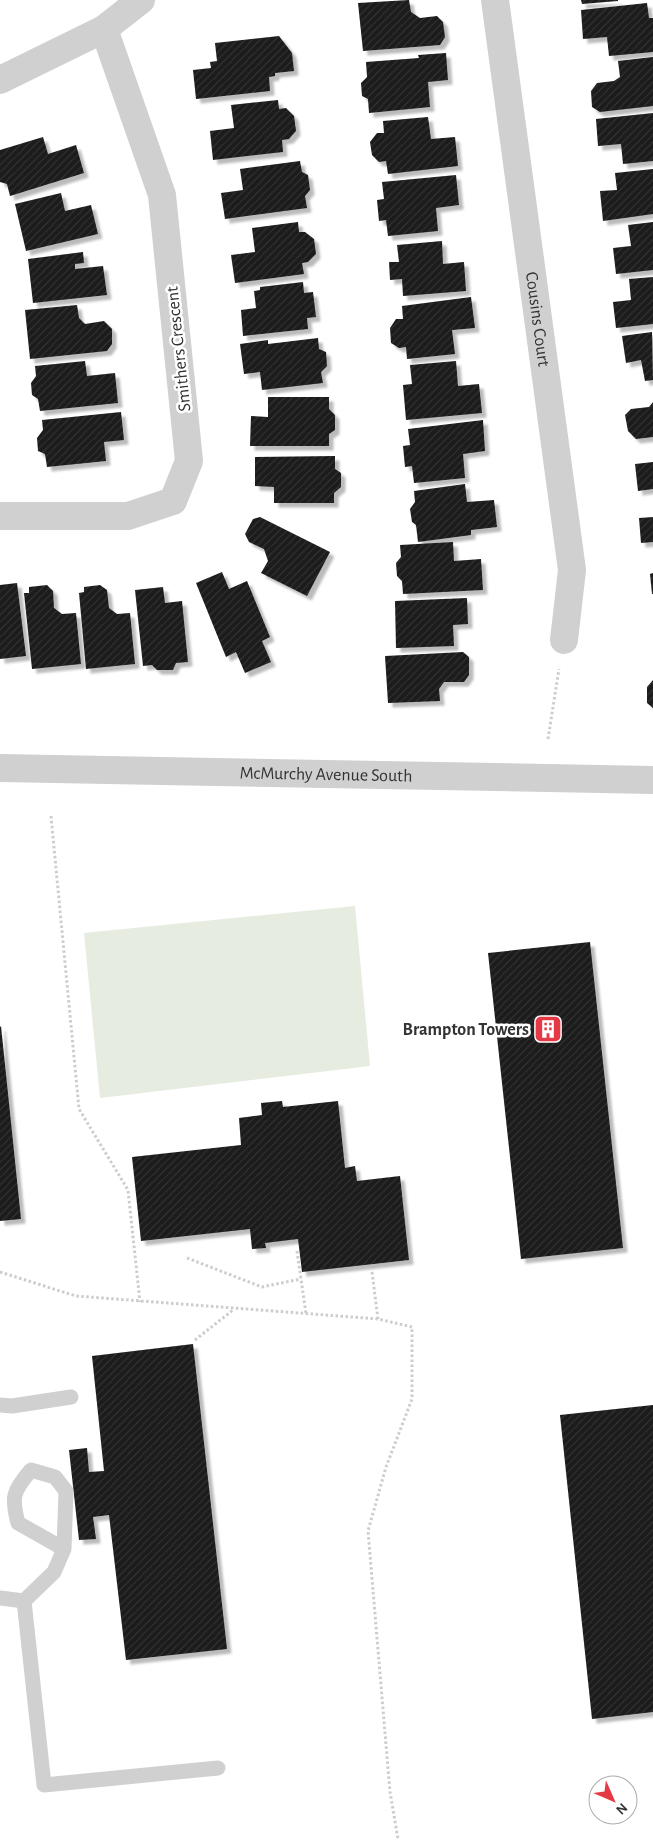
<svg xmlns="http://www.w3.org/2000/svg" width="653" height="1840" font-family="'Alegreya Sans',sans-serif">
<defs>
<pattern id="building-hatch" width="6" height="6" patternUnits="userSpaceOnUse" patternTransform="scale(1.25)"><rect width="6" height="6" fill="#1a1a1a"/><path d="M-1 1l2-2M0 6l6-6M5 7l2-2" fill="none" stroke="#333"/></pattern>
<filter id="shadow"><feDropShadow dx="4.5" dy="4.5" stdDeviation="1" flood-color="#0004"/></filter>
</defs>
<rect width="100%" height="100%" fill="#fff"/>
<path fill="#e6ecdf" d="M355,906L370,1066L100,1098L84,933Z"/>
<path fill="url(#building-hatch)" filter="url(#shadow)" d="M409,0L411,12L420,18L437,16L443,22L445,37L440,45L363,51L358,3Z
M581,0H618V1L582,4Z
M647,3L649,18H653V52L609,56L607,37L583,39L581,10Z
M279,36L292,53L294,71L275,73V76L269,77L270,91L196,99L193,70L211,68L210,62L217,61L215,43Z
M446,53L448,80L428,82L430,107L369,113L368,99L362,96L361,83L367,77L366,62L419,58L418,55Z
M653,57V106L600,112L592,107L591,91L597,83L614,81L620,77L618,61Z
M278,100L279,109L286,108L294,116L296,131L289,139L282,140L283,152L213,160L210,131L234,128L231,105Z
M653,113V161L623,164L621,144L598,146L596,119Z
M428,117L431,139L455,137L458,166L388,174L386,161L379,162L372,155L370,142L377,133H384L383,121Z
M43,137L48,154L76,145L84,173L10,196L7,184L0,182V150Z
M300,161L302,172L308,175L310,190L305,196L307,208L225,219L221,193L243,190L240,169Z
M653,169V214L603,221L600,191L617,190L615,173Z
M456,175L459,205L436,208L438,231L388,236L386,220L379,221L377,200L384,199L382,182Z
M61,193L65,211L91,205L98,234L26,251L15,204Z
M298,222L299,232H305L314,239L316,254L308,262L302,263L304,274L235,283L231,255L255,252L252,228Z
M653,222V270L616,274L613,248L631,246L628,225Z
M442,241L443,264L464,262L466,291L403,296L402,279L390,280L389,262H399L397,245Z
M83,252L84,263L75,264V269L103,266L107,295L33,303L28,259Z
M653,277V324L616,328L613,302L631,300L629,279Z
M303,282L304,293L313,292L316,317L307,318L308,329L243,336L241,310L256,308L254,291L260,290V287Z
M471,297L475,328L452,330L455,354L407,359L406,347L399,348L391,343L390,328L396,319H403L402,306Z
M77,305L79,318L85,324L104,321L112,329V344L107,351L30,359L25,310Z
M652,332L653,380L645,381L641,360L626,363L622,336Z
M318,338L319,349L326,352L327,366L321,372L323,383L262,390L260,372L244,374L240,344L268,340V344Z
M85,361L87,376L115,373L118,403L40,411L38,399L32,395L31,383L36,376L35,366Z
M456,361L458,386L479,384L482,413L406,420L403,385L412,384L410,365Z
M268,397H329V409L335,415V430L329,434V446H250L251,416L268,417Z
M653,402V437L636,439L628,431L625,415L631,409L649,407Z
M121,412L124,440L104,442L106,461L47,467L45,454L38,451L37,438L43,430L42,420Z
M483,420L485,451L463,454L465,478L414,483L412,466L405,467L403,446L410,445L408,429Z
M335,456V469L341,473V487L334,493V503H274V487L255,486V457Z
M653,462V489L638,491L635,464Z
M465,484L467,502L494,500L497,527L471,530V535L418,542L416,525L412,522L410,509L415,502L414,491Z
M260,517L330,552L307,596L261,573L268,561L264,549L249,542L245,534L253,519Z
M653,517V542L641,543L639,518Z
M453,542L454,561L481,559L483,590L403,594L402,581L397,576L396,563L401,557L400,545Z
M222,572L229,589L247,581L270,637L262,641L271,662L245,673L236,652L226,657L196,583Z
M653,573V594H652L650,574Z
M17,583L26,656L0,659V585Z
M47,585L53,591L54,608L62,614L76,613L81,664L32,669L24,593H29V587Z
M100,585L107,590L109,608L117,614L130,613L135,664L86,669L79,593L84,592V587Z
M163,587L165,603L182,601L188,662L176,663L173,670H157L152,665L143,666L135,590Z
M467,598L468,624L453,625L454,646L396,648L395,601Z
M463,652L469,657V675L464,682H444L439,689L440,701L388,703L385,656Z
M653,680V708L647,703V687Z
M590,942L623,1248L521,1259L488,953Z
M1,1026L21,1219L0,1221V1027Z
M282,1101L283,1107L338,1101L345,1168L355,1166L357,1181L400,1176L409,1260L302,1272L298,1239L265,1243L266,1248L252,1249L250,1229L141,1241L132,1157L241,1145L239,1118L262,1115L261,1103Z
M193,1344L227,1649L126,1660L109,1515L93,1517L96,1539L79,1540L69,1450L87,1448L89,1472L104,1471L92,1356Z
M653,1405V1712L592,1719L560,1415Z"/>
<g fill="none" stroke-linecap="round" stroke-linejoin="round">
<path stroke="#cdcdcd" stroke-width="3" stroke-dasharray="2.5 2.5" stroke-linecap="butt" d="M548,739L559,669
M51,816L79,1109L128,1190L140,1302
M297,1251L306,1314
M187,1258L262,1287L301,1279
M0,1272L76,1296L378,1319L412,1327V1399L386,1467L368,1531L390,1792L398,1839
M372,1272L378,1319
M195,1340L233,1310"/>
<path stroke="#d0d0d0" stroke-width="15" d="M0,1405L12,1406L71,1397
M0,1598L24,1601L44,1785L218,1768
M24,1601L54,1572L64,1549L66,1491L55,1477L31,1470C13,1491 11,1497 18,1523L64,1549"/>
<g stroke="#d0d0d0" stroke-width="28">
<path id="s1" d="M495,0L572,570L564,640"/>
<path d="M0,80L104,29L141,0"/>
<path d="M0,516H128L173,501L189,461L162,195L104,29"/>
</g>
<path stroke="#d0d0d0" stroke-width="28" id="s2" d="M0,768L653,780"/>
</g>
<defs>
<symbol id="building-square" viewBox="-11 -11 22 22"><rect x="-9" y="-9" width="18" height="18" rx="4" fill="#e63946" stroke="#fff"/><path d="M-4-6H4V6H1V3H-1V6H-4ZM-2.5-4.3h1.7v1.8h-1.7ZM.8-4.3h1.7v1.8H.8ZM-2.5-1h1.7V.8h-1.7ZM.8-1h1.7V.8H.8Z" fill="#fff"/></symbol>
</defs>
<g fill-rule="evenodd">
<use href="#building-square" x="532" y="1013" width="32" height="32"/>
</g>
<g text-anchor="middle" stroke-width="5" stroke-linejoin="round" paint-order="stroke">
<g font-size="18" fill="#333" stroke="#fff">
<text dy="6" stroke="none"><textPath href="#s1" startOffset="322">Cousins Court</textPath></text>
<text transform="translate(178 349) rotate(-96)" y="6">Smithers Crescent</text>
<text dy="6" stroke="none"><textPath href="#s2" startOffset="326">McMurchy Avenue South</textPath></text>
</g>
<g font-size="18" font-weight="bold" fill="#333" stroke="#fff" text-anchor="end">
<text x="529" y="1035">Brampton Towers</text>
</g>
</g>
<g transform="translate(613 1800) rotate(135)"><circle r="24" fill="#ffffff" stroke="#adadad"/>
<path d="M0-4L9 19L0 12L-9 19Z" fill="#e63946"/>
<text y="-8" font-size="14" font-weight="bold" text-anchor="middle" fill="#333333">N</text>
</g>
</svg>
